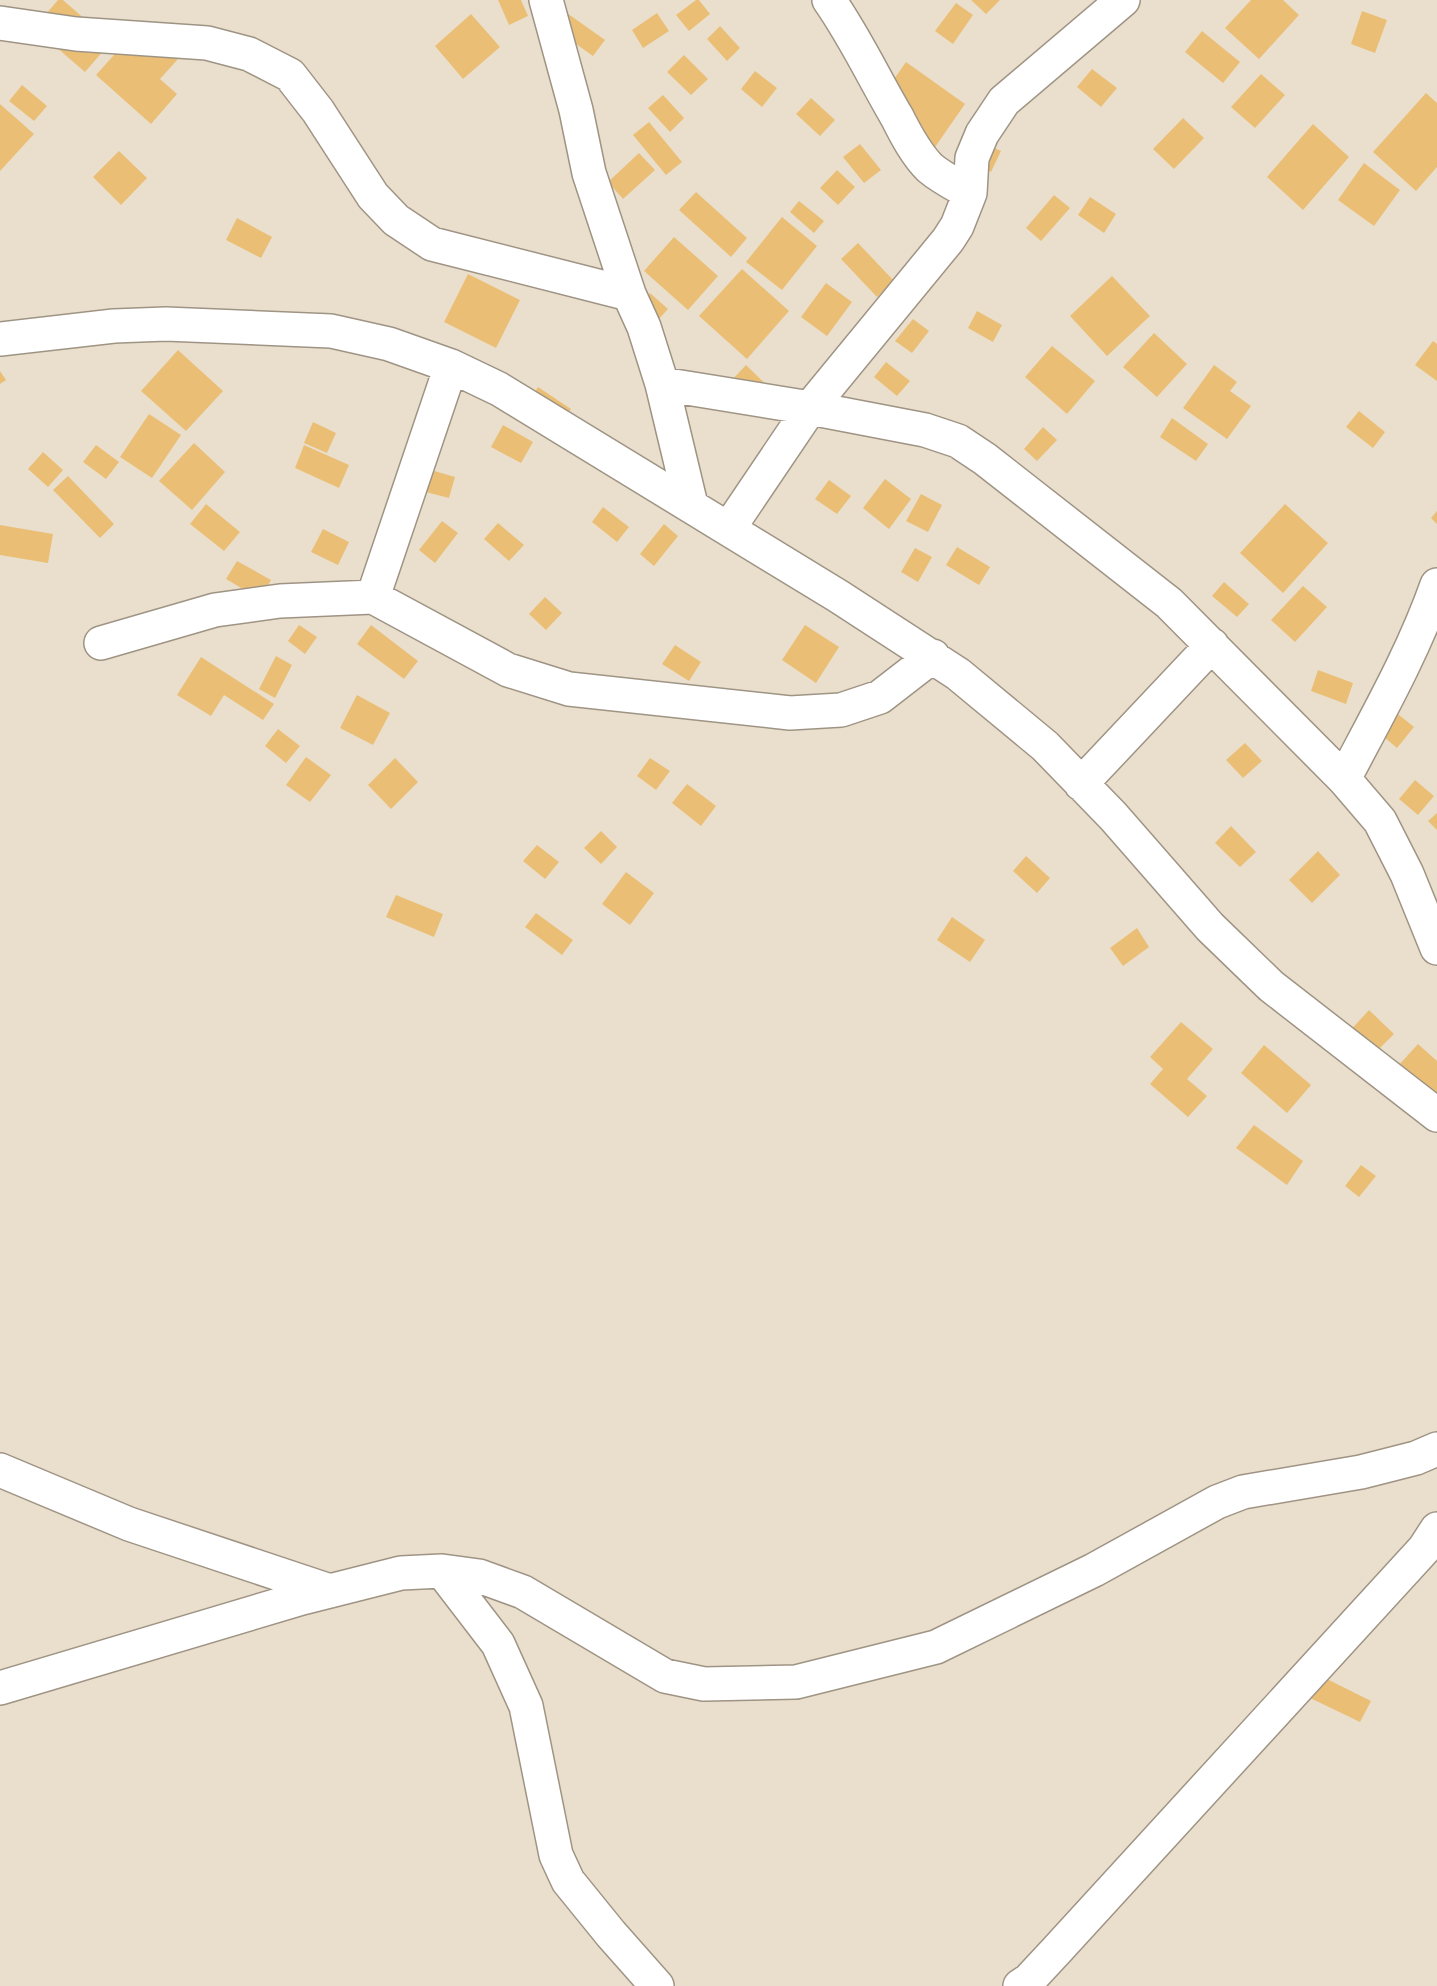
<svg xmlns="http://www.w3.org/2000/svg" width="1437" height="1986" font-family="Quicksand,sans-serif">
<rect width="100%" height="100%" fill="#eadfcd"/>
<path fill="#eabf75" d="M58,0H63L111,42L85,72L34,28Z
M498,0H521L528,16L509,25Z
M696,0H699L710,14L689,31L676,15Z
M971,0H1000L986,14Z
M1251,0H1283L1299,15L1259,59L1225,28Z
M956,3L973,15L953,44L935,31Z
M557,6L605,40L593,56L545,22Z
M1362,11L1387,20L1375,53L1351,44Z
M657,13L669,31L643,48L632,30Z
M471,14L500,47L463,79L435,46Z
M140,26L178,59L160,79L177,94L151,124L96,75Z
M720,26L740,48L727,61L707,39Z
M1202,31L1240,62L1223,83L1185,52Z
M684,55L708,79L691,95L667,72Z
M906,62L965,104L933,150L874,108Z
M1092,69L1117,88L1101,107L1077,87Z
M755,71L777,88L762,107L741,89Z
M1261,74L1285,95L1255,128L1231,107Z
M22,85L47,106L34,121L9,101Z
M1426,93L1437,103V167L1416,191L1373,152Z
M663,95L684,118L670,132L648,108Z
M811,98L835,120L820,136L796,114Z
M0,104L34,134L0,171Z
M1183,118L1204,138L1174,169L1153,149Z
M649,122L682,162L666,175L633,135Z
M1313,124L1349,157L1303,210L1267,177Z
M970,137L1001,151L991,172L962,158Z
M860,144L881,170L864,183L843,157Z
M119,151L147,178L121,205L93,177Z
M639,153L655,170L623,199L608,182Z
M1364,163L1400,190L1374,226L1338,200Z
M837,170L855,187L838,205L820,188Z
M696,192L747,238L731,257L679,210Z
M1054,195L1070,208L1041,241L1026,228Z
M1090,197L1116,214L1104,233L1078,215Z
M799,201L824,221L814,233L790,212Z
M782,217L817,246L782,290L746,262Z
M237,218L272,237L261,258L226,240Z
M674,237L718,276L688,310L644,271Z
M858,243L894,281L877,297L841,259Z
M742,269L789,311L747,359L699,316Z
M468,274L520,300L496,348L444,322Z
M1112,276L1150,316L1107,356L1070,316Z
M826,283L852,302L827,336L801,317Z
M650,293L668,309L649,330L632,314Z
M977,311L1002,325L993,342L968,328Z
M913,319L929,331L912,353L895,341Z
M1154,333L1187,364L1157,397L1123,367Z
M1433,341L1437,344V381L1415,365Z
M1052,346L1095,381L1067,414L1025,377Z
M178,350L223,391L186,431L141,391Z
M886,362L910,381L897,396L874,377Z
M746,365L777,395L731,381Z
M1214,365L1237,382L1230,391L1251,406L1227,439L1183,408Z
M0,371L6,380L0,384Z
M538,387L571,409L560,427L526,406Z
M1359,411L1385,432L1373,448L1346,427Z
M149,414L181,435L152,478L120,457Z
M1172,418L1208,444L1196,461L1160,437Z
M313,422L336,433L327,453L304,443Z
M503,425L533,442L521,463L491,447Z
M1043,427L1057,440L1037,461L1024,449Z
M194,443L225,472L192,510L159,481Z
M96,445L119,462L106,479L83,462Z
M304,445L349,465L339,488L295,468Z
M43,452L63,470L48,487L28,469Z
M424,468L455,477L449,498L418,490Z
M68,476L114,524L100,538L53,490Z
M885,479L911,499L889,529L863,508Z
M829,480L851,496L837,514L815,499Z
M921,494L942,505L928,532L906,521Z
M206,504L240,532L224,551L190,524Z
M1285,504L1328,543L1283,593L1240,553Z
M603,507L629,527L617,542L592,522Z
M1437,511V524L1431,518Z
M442,521L458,533L435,563L419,550Z
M498,523L524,545L509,561L484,539Z
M664,524L678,536L654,566L640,554Z
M0,525L53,534L48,563L0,555Z
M323,529L349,542L338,565L311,552Z
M957,547L990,567L979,585L946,565Z
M915,548L932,557L918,582L901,572Z
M237,561L271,580L260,599L226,579Z
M1224,582L1249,604L1237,617L1212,596Z
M1303,586L1327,607L1295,642L1271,620Z
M545,597L562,613L546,630L529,614Z
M299,625L317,637L305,654L288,641Z
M371,625L418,661L404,679L357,644Z
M805,625L839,647L816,683L782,660Z
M675,645L701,662L689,681L662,664Z
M276,656L292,665L275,698L259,689Z
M201,657L274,704L263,720L224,695L211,716L177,695Z
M1318,670L1353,683L1346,704L1311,691Z
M357,695L390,713L373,745L340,728Z
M1388,706L1414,727L1397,748L1371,726Z
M278,729L300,746L286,763L265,746Z
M1245,743L1262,761L1243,778L1226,760Z
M306,757L331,775L310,802L286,785Z
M395,758L418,782L391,809L368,785Z
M650,758L670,771L656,790L637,776Z
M1415,780L1434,796L1418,815L1399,799Z
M687,784L716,806L701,826L672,803Z
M1437,813V830L1428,821Z
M1231,826L1256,852L1240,867L1215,843Z
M601,831L617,847L601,864L584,848Z
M537,845L559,862L545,879L523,861Z
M1318,851L1340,875L1312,903L1289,880Z
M1026,856L1050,878L1037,893L1013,871Z
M626,872L654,893L630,925L602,904Z
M396,895L443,914L434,937L386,917Z
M536,913L573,940L562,955L525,927Z
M952,917L985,940L970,962L937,940Z
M1137,928L1149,947L1123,966L1110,948Z
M1369,1010L1394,1034L1370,1058L1346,1035Z
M1181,1022L1213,1049L1187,1079L1207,1096L1188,1117L1150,1084L1163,1069L1150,1057Z
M1418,1044L1437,1061V1101L1398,1066Z
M1264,1045L1311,1085L1287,1113L1241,1073Z
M1254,1125L1303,1161L1287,1185L1236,1148Z
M1361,1165L1376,1176L1359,1197L1345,1186Z
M1317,1674L1371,1701L1360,1722L1306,1696Z"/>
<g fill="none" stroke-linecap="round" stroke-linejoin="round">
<defs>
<path id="minor" d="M546,0L576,110L589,173L629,294L644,327L662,384L691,505
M829,0C855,37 874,78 897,117C906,135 916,154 930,168C942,178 956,185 970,193
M0,23L76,34L207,43L249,54L290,75L318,111L373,196L396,220L432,244L629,294
M0,339L114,326L166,324L331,331L389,344L451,366L499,389L838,596L958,674L1045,746L1113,816L1210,927L1271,986L1437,1115
M662,384L810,408L925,430L958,441L985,459L1169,603L1344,779L1380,821L1407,874L1437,948
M729,528L810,408L948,240L957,226L970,193L972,158L982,134L1004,101L1123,0
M373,597L451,366
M101,643L215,610L280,601L373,597L508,670L569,689L790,713L841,710L880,697L933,656
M1344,779C1377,716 1413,653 1437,585
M1081,784L1212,645
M0,1470L129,1524L330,1591
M442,1571L498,1644L526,1706L556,1855L568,1881L611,1934L657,1986
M0,1688L302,1598L401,1573L442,1571L479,1576L523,1592L665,1676L704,1684L796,1682L936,1647L1094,1570L1217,1502L1243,1492L1361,1472L1416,1458L1437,1449
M1020,1986L1029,1980L1056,1951L1424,1549L1437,1529"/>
</defs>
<use href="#minor" stroke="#9f9484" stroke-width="36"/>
<use href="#minor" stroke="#fff" stroke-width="33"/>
</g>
</svg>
